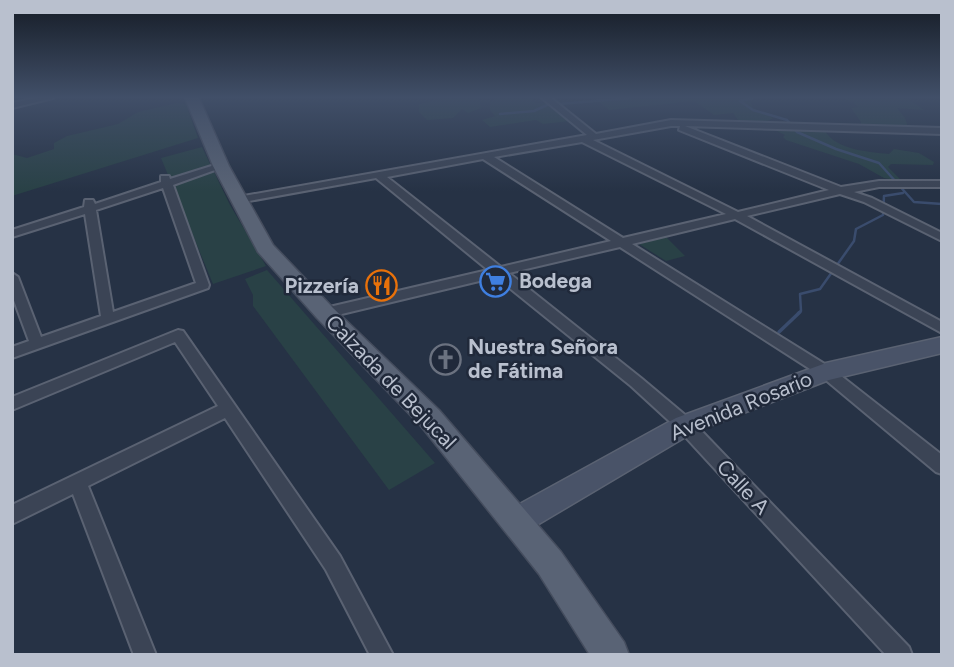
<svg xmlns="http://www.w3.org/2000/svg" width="954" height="667" font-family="Figtree,sans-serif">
<rect width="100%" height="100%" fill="#263245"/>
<path fill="#294146" d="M446,98H479L481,108L468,113L462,109L453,118L427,120L419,112V104Z
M496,98H531L535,103H547L570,121L543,124L536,120L490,127L482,120L495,116L490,110V102Z
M749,98L753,108L773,118L766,122L739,121L733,113L714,115L694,101L609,110L596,99Z
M839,98H907L924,110L897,108L905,118L908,127L861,126V122L851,108L858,107L852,101Z
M177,103L186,104L198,138L12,196V154L27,158L54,149V143L67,136L118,124L138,112Z
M771,128L825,131C836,150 869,152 889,154L894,149L919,153L934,162L933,165L891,164L888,167L902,181L884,178L859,164L786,140L783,137L785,135Z
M202,147L230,205L266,266L213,284L161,158Z
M666,237L685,256L666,261L639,244Z
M267,270L435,463L389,490L253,306V295L245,279Z"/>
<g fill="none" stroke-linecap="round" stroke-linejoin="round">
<path stroke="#3a4c6d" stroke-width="2.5" d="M753,98L740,101L753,110L787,120L797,132L836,149L879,163L914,202L942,204
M500,114L534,111L547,105L631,98
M798,313L801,311L800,294L820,289L854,241L856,229L883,215L884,196L903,193"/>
<path stroke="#3a4c6d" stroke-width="3.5" d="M779,332L800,312"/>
<defs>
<path id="street" d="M37,98H53L12,108V103Z
M542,98H551L596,134L671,120L942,128V134L685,126L841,187L879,181H942V187H879L854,192L872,198L942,233V241L864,202L840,194L747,216L942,322V333L735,219L632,244L831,368L942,455V474L936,472L821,376L620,247L509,273L641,378L691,420L909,647L912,655H886L679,430L631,386L496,277L325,318L320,316L318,313L320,310L325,308L488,270L376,178L238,203L233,200L238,197L587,135ZM671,126H680L679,130L829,190L738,212L593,140ZM582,142L726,214L623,238L494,157ZM483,159L611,241L501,267L387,177Z
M218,164L226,166L173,185L209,285L208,288L12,358V347L29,341L12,295V273L18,277L41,337L101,316L85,214L12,237V230L84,207L85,200H93L95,204L161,182V176H169L170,179ZM163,188L196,283L113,312L96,210Z
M178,330L183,331L340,556L393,655H370L326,570L225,418L88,486L156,655H134L73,494L12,524V505L218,406L175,342L12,410V397Z"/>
<path id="secondary" d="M942,337V353L829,380L694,432L527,531L517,535L507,531L503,521L507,511L676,418L826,363Z"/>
<path id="primary" d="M185,98H199L229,166L273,245L333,308L439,410L561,552L624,642L629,655H590L539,574L421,426L317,318L258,252L213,166Z"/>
</defs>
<use href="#street" stroke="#5a6272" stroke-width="4"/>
<use href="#secondary" stroke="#5a6272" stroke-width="3"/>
<use href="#primary" stroke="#454d5e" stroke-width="3"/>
<use href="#street" fill="#3b4455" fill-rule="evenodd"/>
<use href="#secondary" fill="#495368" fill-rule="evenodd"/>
<use href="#primary" fill="#596375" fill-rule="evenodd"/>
</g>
<linearGradient id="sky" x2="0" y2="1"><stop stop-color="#151c26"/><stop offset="0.51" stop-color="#414f68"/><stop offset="1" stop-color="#414f68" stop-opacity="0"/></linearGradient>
<rect width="954" height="191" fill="url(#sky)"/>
<defs>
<symbol id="supermarket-ring" viewBox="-11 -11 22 22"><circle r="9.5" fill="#20293a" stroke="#3f7fe0" stroke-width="1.5"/><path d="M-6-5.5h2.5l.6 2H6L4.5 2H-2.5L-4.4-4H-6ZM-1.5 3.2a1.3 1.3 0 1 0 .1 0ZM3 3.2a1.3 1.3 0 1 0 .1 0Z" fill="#3f7fe0"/></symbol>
<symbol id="restaurant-ring" viewBox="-11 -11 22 22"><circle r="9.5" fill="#20293a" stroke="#e8710a" stroke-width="1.5"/><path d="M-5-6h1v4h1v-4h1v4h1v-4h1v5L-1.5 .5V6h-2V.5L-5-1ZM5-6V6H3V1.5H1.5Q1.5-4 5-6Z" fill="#e8710a"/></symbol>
<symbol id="church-ring" viewBox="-11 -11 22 22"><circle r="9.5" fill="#20293a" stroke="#6b7280" stroke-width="1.5"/><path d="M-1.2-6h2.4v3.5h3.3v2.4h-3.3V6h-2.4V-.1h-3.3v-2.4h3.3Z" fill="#6b7280"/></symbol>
</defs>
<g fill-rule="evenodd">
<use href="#supermarket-ring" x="478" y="264" width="35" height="35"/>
<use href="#restaurant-ring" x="364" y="268" width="35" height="35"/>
<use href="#church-ring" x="428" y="342" width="35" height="35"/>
</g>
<g text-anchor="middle" stroke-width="5" stroke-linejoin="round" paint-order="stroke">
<g font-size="21" font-weight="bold" fill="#b9c0ce" stroke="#20293a" text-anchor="start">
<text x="519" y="288">Bodega</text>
<text x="359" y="293" text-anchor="end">Pizzería</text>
<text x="468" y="354">Nuestra Señora<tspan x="468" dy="24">de Fátima</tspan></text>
</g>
<g font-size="21" fill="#b9c0ce" stroke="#20293a">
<text transform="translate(391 382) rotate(46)" y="7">Calzada de Bejucal</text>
<text transform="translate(741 406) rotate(-22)" y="7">Avenida Rosario</text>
<text transform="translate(743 487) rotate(47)" y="7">Calle A</text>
</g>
</g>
<rect width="954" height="667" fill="none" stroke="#b9c0ce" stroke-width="28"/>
</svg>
